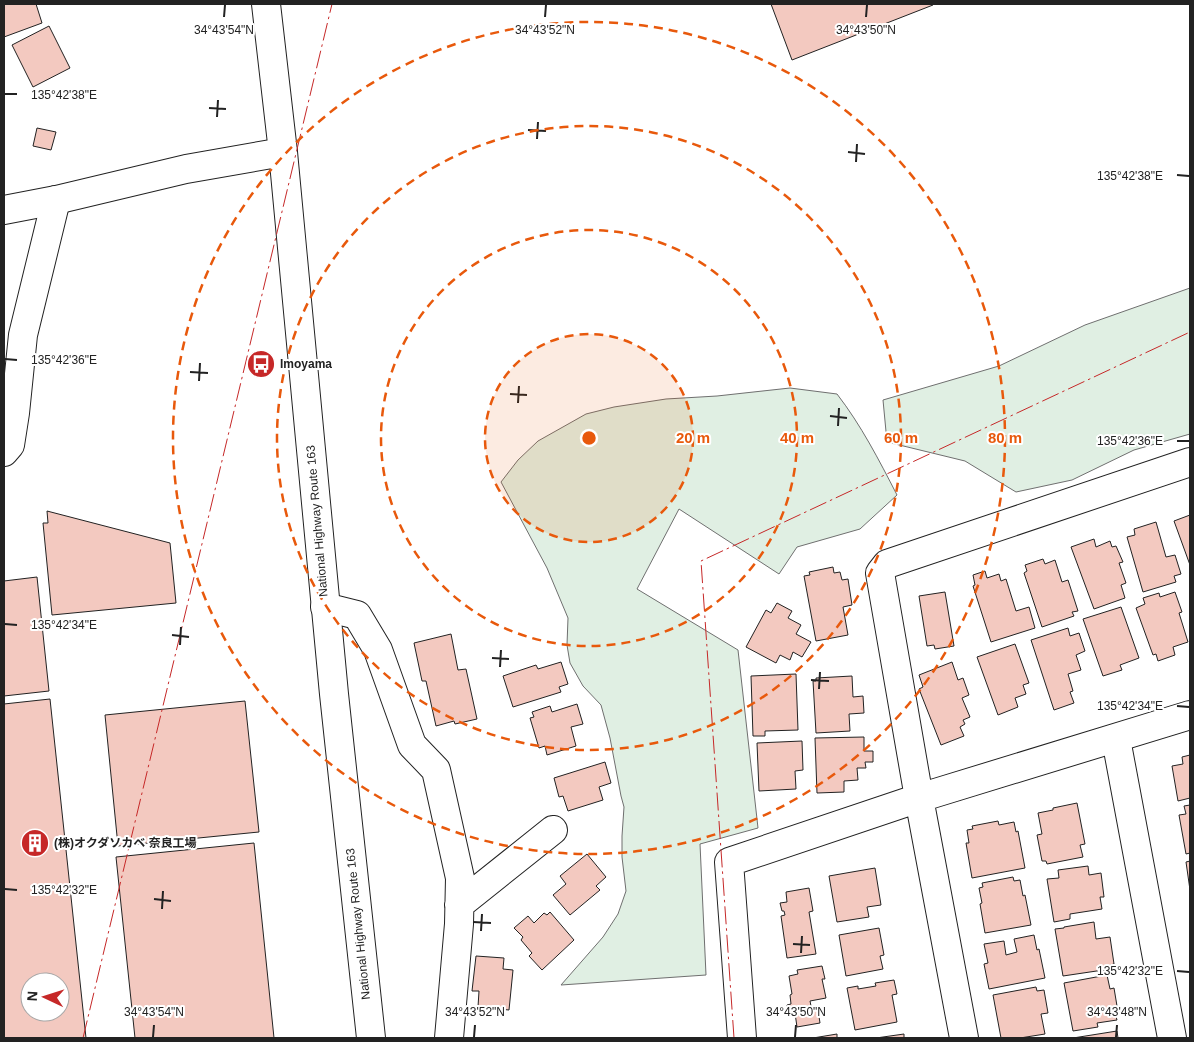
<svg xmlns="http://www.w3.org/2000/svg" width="1194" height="1042" font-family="Arial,'Noto Sans JP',sans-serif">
<rect width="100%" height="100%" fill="#fff"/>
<path fill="#e0efe3" stroke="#6f6f6f" d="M1190,288V434L1134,450L1072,480L1016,492L965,461L887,442L883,400L999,366L1085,325Z
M790,388L837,394C861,425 879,460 897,495L860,529L797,547L779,574L679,509L637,589L738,650L758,828L700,844L706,975L561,985L603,937L618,914L626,891L622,857V836L624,807L621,796L610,738L601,705L583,686L570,663L567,645L568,618L547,568L501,482L518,460L538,441L586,414L614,407L666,399L717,396Z"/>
<path fill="#f3c9c0" stroke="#222" fill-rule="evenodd" d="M4,4H36L42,23L4,37Z
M771,4H933V5L792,60Z
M49,26L70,68L33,87L12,45Z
M37,128L56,132L51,150L33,146Z
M47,511L170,543L176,603L52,615L43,523H48Z
M1190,515V565L1174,521Z
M1156,522L1166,557L1175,555L1181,574L1174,576L1176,582L1143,592L1127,537L1135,535L1134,529Z
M1094,539L1096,547L1110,541L1112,547L1116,546L1123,562L1119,563L1126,583L1121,585L1125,598L1094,609L1071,547Z
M1043,559L1045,564L1055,560L1062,582L1068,580L1078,611L1072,612L1074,616L1042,627L1024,573L1027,571L1025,565Z
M833,567L834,573L840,572L842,580L848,579L852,605L843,607L848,635L816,641L804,576L810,575L809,572Z
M985,571L987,578L999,574L1001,581L1006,579L1016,611L1029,607L1035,628L991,642L973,586L975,585L973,575Z
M37,577L49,691L4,696V581Z
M945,592L954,646L935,649L934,645L927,646L919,596Z
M1175,592L1182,612L1179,613L1188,642L1173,647L1175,655L1158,661L1156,654L1153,655L1136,608L1145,604L1143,598L1159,593L1160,597Z
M777,603L792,611L788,618L801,625L796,634L811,642L802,657L793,652L790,660L780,655L776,663L746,647L766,610L771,613Z
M1121,607L1139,658L1120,665L1122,670L1103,676L1083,619Z
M1068,628L1070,636L1079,633L1085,651L1076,655L1081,670L1068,674L1073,691L1070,692L1074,703L1054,710L1031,640Z
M451,634L458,670L466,669L477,719L455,724L454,721L436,726L426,681H422L414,643Z
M1015,644L1029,683L1023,685L1026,694L1015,698L1018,707L998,715L977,657Z
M561,662L568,684L559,687L561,692L513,707L503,676L536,665L538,669Z
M952,662L958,680L963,678L969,695L962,698L970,717L963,720L965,724L960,727L964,736L941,745L919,689L923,687L919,675Z
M796,674L798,730L765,731V736H753L751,676Z
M852,676L853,697L863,696L864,713L849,714L850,731L816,733L813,681H816V678Z
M50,699L86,1038H4V704ZM30,982H60V1012H30Z
M245,701L259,832L118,846L105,715Z
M577,704L583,724L571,727L576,746L547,755L545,746L539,748L530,718L534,717L532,712L550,706L552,712Z
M864,737V751H873V762H865L866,768H857L858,780L844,781V792L817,793L815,738Z
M802,741L803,770L795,771L796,789L759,791L757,743Z
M1190,755V798L1178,801L1172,766L1183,764L1182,757Z
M605,762L611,783L599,787L603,800L568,811L563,796L559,797L554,778Z
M1077,803L1085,844L1080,845L1083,857L1047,864L1046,861H1042L1037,835L1042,834L1038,813L1053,810V808Z
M1190,805V853L1186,854L1179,815L1186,814L1184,806Z
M998,821L999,825L1014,822L1016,832L1018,831L1025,868L972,878L966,843H969L967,830L973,829L972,826Z
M254,843L274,1038H135L116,857Z
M587,854L606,877L596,886L600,890L570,915L553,895L566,884L560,876Z
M1190,861V890L1186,862Z
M1088,866L1089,875L1101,873L1104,897H1100L1102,909L1070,914V919L1054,922L1047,879L1059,878L1058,870Z
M875,868L881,905L867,907L869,917L837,922L829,876Z
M1013,877L1014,881L1020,880L1023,896L1025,895L1031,925L985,933L980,904L982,903L979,888L983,887L982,883Z
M809,888L813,911L809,912L816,954L787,958L781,916L785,915L784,911H782L780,903L787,902L786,892Z
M550,912L574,940L542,970L529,956L532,953L521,940L523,937L514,928L528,916L534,923L544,913L547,915Z
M1094,922L1096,939L1110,937L1114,964L1110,965V969L1063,976L1055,929L1064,928V927Z
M879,928L884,955L880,956L883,969L846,976L839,935Z
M1034,935L1037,950L1039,949L1045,978L989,989L984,964L988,963L984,944L1004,941L1006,955L1017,952L1014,939Z
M476,956L504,958L503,969L513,970L509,1010L478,1007L479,991H472Z
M822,966L825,979H822L826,998L810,1001L812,1011L818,1010L820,1023L797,1027L795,1013L788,1014L787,1005L791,1004L790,995L792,994L789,976L798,974L797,970Z
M1107,975L1110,989L1114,988L1118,1012L1115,1013L1117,1020L1097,1023L1098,1027L1073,1031L1064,983Z
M894,980L897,994L892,995L897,1022L855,1030L847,988L858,986V989L876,986L875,983Z
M1036,987L1037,991L1044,990L1048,1013L1041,1014L1045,1034L1020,1038H1001L993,995Z
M1117,1031L1118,1038H1073Z
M837,1034V1038H813Z
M904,1034V1038H876Z"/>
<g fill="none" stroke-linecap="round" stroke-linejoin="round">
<defs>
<path id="minor" d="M4,452L10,445L15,413L23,335L56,200
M325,607L357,615L378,650L412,745L436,770L460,878L459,924L449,1038
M1116,739L1172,1038
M459,905L553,830
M742,1038L729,862L919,798L1190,715
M964,1038L919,798L880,573L887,564L1190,462"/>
<path id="tertiary" d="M4,210L56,200L186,169L283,152"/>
<path id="trunk" d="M266,4L283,152L334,694L371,1038"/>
</defs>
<use href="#minor" stroke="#222" stroke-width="30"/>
<use href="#tertiary" stroke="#222" stroke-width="30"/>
<use href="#trunk" stroke="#222" stroke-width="30"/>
<use href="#minor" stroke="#fff" stroke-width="28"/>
<use href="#tertiary" stroke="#fff" stroke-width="28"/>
<use href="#trunk" stroke="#fff" stroke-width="28"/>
<path stroke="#c62828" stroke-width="1" stroke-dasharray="18 4 2.5 4" stroke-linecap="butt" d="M83,1038L332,4
M734,1038L701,561L1190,332"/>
</g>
<path fill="none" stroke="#222" stroke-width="2" d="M224,17L225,5M545,17L546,5M866,17L867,5M5,94H17M209,108L226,109M217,117L218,100M528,130L546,131M537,139L538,122M848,152L865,154M856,162L857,144M1177,175L1189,176M5,359L17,360M190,372L208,373M199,381L200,363M510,394L527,395M518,403L519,386M830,416L847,418M838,426L839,408M1177,441H1189M5,624L17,625M172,635L189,637M180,645L181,627M492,658L509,659M500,667L501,650M811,680L829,681M819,689L820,672M1177,706L1189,707M5,889L17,890M154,899L171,901M162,909L163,891M473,922L491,923M481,931L482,914M793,944L810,945M801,953L802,936M1177,971L1189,972M153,1037L154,1025M474,1037L475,1025M795,1037L796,1025M1116,1037L1117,1025"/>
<circle cx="589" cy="438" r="104" fill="#e8590c" fill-opacity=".12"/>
<g fill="none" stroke="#e8590c" stroke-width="2.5" stroke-dasharray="9 6">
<circle cx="589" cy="438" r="104"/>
<circle cx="589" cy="438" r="208"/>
<circle cx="589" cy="438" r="312"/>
<circle cx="589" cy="438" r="416"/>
</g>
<defs>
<symbol id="bus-disc" viewBox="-11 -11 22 22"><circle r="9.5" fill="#c62828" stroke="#fff"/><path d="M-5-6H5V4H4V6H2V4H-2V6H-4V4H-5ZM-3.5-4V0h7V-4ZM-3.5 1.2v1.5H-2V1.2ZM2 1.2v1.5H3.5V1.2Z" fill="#fff"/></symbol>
<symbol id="building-disc" viewBox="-11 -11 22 22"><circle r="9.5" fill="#c62828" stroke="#fff"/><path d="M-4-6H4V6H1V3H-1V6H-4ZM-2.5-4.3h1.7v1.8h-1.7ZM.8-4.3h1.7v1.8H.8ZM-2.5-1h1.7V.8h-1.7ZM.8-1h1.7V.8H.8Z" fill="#fff"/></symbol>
</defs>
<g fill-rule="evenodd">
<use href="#bus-disc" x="245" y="348" width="32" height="32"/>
<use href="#building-disc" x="19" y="827" width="32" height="32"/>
</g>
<g text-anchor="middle" stroke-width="4" stroke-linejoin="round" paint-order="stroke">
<g font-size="12" font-weight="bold" fill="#222" stroke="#fff" text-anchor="start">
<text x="280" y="368">Imoyama</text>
<text x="54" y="847">(株)オクダソカベ 奈良工場</text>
</g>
<g font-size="12" fill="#222" stroke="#fff">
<text transform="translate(317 521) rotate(-95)" y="4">National Highway Route 163</text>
<text transform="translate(358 924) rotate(-96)" y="4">National Highway Route 163</text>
</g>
</g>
<g font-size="12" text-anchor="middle" fill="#222" stroke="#fff" stroke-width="4" stroke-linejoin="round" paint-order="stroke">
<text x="224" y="34">34°43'54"N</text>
<text x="545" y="34">34°43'52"N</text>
<text x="866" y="34">34°43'50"N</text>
<text x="64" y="99">135°42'38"E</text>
<text x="1130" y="180">135°42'38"E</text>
<text x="64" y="364">135°42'36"E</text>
<text x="1130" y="445">135°42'36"E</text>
<text x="64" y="629">135°42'34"E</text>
<text x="1130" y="710">135°42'34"E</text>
<text x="64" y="894">135°42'32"E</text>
<text x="1130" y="975">135°42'32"E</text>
<text x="154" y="1016">34°43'54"N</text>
<text x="475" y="1016">34°43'52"N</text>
<text x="796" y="1016">34°43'50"N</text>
<text x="1117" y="1016">34°43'48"N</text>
</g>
<circle cx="589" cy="438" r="8" fill="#e8590c" stroke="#fff" stroke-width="2.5"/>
<g font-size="15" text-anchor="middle" font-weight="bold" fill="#e8590c" stroke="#fff" stroke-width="4" stroke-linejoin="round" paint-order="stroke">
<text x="693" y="443">20 m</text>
<text x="797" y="443">40 m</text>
<text x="901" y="443">60 m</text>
<text x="1005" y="443">80 m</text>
</g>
<rect width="1194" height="1042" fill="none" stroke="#222222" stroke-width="10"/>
<g transform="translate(45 997) rotate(274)"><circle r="24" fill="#ffffff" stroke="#a7a7a7"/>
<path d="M0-4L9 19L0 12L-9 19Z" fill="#c62828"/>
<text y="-8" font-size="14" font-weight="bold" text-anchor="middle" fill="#222222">N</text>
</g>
</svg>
